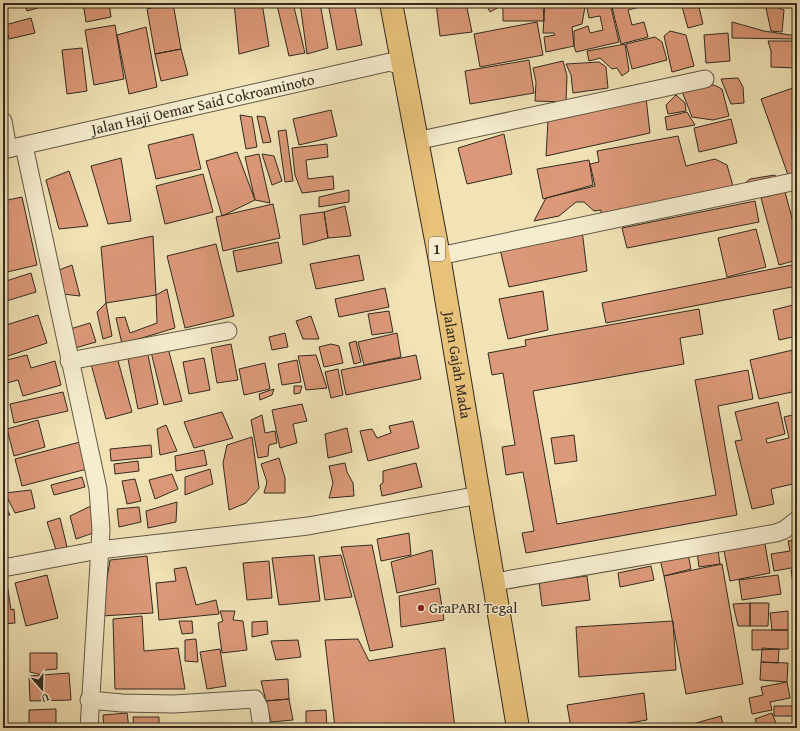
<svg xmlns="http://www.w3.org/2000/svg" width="800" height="731" font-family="'Gentium Book Plus',serif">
<rect width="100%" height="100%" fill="#f1e3b6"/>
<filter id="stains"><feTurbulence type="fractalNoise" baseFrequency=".005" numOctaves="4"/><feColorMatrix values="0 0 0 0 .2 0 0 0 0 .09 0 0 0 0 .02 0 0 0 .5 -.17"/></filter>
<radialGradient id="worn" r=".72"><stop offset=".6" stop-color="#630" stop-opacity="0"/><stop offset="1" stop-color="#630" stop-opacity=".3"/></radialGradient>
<path fill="#dc9979" stroke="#322a1f" d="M24,3H55L27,11Z
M83,3H109L111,17L86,22Z
M173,3L181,49L155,54L147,9Z
M234,3H262L269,46L239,54Z
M285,3H293L305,53L289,56L277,5Z
M300,3H320L328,48L307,54Z
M328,3H354L362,45L337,50Z
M436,3H466L472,32L440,36Z
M485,3H498L499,7L490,12Z
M500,3H543L544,21H503V10Z
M545,3H584L585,7L582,24L572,27L574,46L546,52L544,37L555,35L554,33H543Z
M586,3H610L619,42L576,52L574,46V31L588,26L590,33L603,30L600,16L589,18Z
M611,3H639L640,7L628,10L632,25L644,22L648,37L621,44Z
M681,3H698L703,24L688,28Z
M771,5L784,10L782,32L771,31L766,8Z
M31,18L35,33L9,39L5,25Z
M537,22L543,55L480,67L474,34Z
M732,22L764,31L797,36V39L732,38Z
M115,25L124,79L94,85L85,30Z
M146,27L157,87L129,94L117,35Z
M670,31L686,35L694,66L672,72L664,36Z
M728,33L730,61L706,63L704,35Z
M655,37L662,42L667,60L632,69L626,44Z
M768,41H797V68L771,67V51Z
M625,44L629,71L622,76L617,68L612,69L600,58L589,61L587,51Z
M82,48L87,91L67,94L62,50Z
M181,49L188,75L161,81L155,54Z
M529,60L534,93L470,104L465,71Z
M563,61L567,76L566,102L535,101L536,82L533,68Z
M599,62L606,67L608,88L573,93L571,75L566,64Z
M738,78L743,87L744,103L731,104L721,79Z
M714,85L722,89L729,116L713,120L692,117L681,89Z
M793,88L797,101V172L788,175L761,99Z
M676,95L685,103L686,111L668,114L666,105Z
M646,98L650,133L546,156L548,120Z
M331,110L337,136L299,145L293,119Z
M687,112L695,125L667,130L665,117Z
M240,115L252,117L257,147L246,149Z
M257,116L265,117L271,142L263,143Z
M731,119L737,143L699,152L694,128Z
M286,130L293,181L285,182L278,131Z
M193,134L201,169L156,179L148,145Z
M504,134L512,174L467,184L458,148Z
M678,136L686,166L715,159L727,165L733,186L744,184L750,179L775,175L778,183L601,219V210L594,211L584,202H576L559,216L534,221L546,198L595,186L590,164L599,162L597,151Z
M327,144L328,157L306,160L308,179L333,176L334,189L302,193L295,175L292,148Z
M237,152L255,200L222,216L206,161Z
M259,154L270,203L255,200L245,157Z
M262,154L274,156L282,181L272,185Z
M121,158L131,221L108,224L91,166Z
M589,160L593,185L543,199L537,169Z
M69,171L88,226L59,229L46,180Z
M203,174L213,212L165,224L156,186Z
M349,190V202L319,207V197Z
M785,192L797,237V260L779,265L761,198Z
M22,197L37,265L3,273V201Z
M755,201L759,222L627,248L622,228Z
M273,204L280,238L223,251L216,217Z
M345,206L351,236L328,238L324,212Z
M324,212L328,238L303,245L300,215Z
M756,229L766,267L727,277L718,238Z
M582,230L587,271L509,287L499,245Z
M153,236L156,295L106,303L101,247Z
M278,242L282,263L237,272L233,251Z
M216,244L234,316L185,328L167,256Z
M359,255L364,280L316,289L310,264Z
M797,264V286L606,323L602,303Z
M72,265L80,296L63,294L59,270Z
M31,273L36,292L3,302V282Z
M385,288L389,307L339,317L335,299Z
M167,289L175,328L122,344L116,318L125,317L130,333L157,323L156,295Z
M543,291L548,330L508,339L499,299Z
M106,303L112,336L103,339L97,312Z
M797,304V336L779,340L773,310Z
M699,309L703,334L680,338L684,364L533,391L557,524L716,495L695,380L748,370L753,399L718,406L737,515L526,553L522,533L534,531L523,472L506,475L502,447L515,445L503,373L492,375L488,353L526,346L525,340Z
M389,311L393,332L372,335L368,314Z
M38,315L47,343L5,357L3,352V326Z
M311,316L319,339H303L296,321Z
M90,323L96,342L75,348L70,329Z
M285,333L288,347L272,350L269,337Z
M397,333L401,357L364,365L358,342Z
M356,341L361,362L354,364L349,343Z
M231,344L238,380L217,383L211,348Z
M331,344L339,346L343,363L324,367L319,347Z
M168,348L182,401L164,405L151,352Z
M797,349V391L759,399L750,360Z
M147,350L158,404L138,409L127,354Z
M27,355L31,368L55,361L61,385L23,396L18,380L3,384V361Z
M316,355L327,388L306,390L298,356Z
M416,355L421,379L346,395L341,370Z
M117,357L132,412L106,419L91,364Z
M204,358L210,390L189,394L183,362Z
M297,360L301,382L282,385L278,364Z
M265,363L270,389L244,395L239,369Z
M338,369L343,395L331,398L325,372Z
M294,386H302L300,393L294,394Z
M274,389L272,395L260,400L259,394Z
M63,392L68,411L14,423L10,404Z
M778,402L785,434L766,439L767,443L789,438L784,417L797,414V483L771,489L774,504L752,509L735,441L742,440L735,412Z
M302,404L307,421L293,424L297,443L280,448L272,410Z
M222,412L233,438L194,448L184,422Z
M262,415L265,433L275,431L277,443L269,445L268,456L258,458L251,420Z
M38,420L45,447L14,456L7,429Z
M413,421L419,448L368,461L360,431L372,429L377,438L391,433L389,426Z
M166,425L177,451L160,455L157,429Z
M347,428L352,452L328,458L325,434Z
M574,435L577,461L555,464L551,438Z
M252,437L259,488L246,503L229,510L223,463L227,445Z
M80,442L87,469L22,486L15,459Z
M151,445L152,457L111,461L110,449Z
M204,450L207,465L176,471L175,456Z
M279,458L285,478V493H264L267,482L261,464Z
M138,461L139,471L115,474L114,464Z
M345,463L347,472L353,483L354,496L329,498L333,483L329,466Z
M416,463L422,487L382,496L380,485L383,483V471Z
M210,469L213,484L185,495V477Z
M172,474L178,489L155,499L149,480Z
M82,477L85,487L54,495L51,485Z
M135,479L141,501L127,504L122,481Z
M31,490L35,508L15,513L5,493Z
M3,501L10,515H3Z
M177,502L176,522L148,528L146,511Z
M91,506L96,532L76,539L70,516Z
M139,507L141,522L119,527L117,509Z
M60,518L67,547L56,550L47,522Z
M409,533L411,555L381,561L377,539Z
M764,538L770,573L730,581L723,546Z
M797,540V567L774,571L771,554L790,551L788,541Z
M717,543L720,564L699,567L697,552Z
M372,545L393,647L370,651L341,547Z
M687,549L691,569L664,576L659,555Z
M432,550L436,584L397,593L391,562Z
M314,555L320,601L279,605L272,558Z
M341,555L352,597L325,600L319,557Z
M147,556L153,613L101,616L110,560Z
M269,561L272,598L247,600L243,563Z
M722,564L743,684L686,694L664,576Z
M651,566L654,580L620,587L618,573Z
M186,567L196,605L216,600L219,614L159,620L156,583L176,581L174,569Z
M797,569V589L794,590L791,570Z
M47,575L58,618L26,626L15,583Z
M778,575L781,594L742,600L739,580Z
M587,576L590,600L542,606L539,582Z
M6,577L11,610L14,609L15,623L3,624V578Z
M439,588L444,620L401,627L399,596Z
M750,603V626H738L733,604Z
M750,603H769L768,626H750Z
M220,611H235L233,620L243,621L247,650L222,653L218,623L223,621Z
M788,611V630H772L770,613Z
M142,616L144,651L178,648L185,689H115L113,619Z
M179,621H192L193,633L182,634Z
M267,621L268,634L252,637V622Z
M673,621L676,670L579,677L576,627Z
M752,630H788V649L752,650Z
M196,639L198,662L185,661V640Z
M358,639L369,661L445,648L455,728H335L325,640Z
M298,640L301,657L276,660L271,641Z
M762,648L779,649L778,663L761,662Z
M220,649L226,686L207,689L200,652Z
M30,653H57V669L45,670L43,675L30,672Z
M761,662L788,663L787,682L760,680Z
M69,673L71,700L30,701L29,676Z
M288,679L289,699L266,701L261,681Z
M787,682L790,698L770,702L772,710L752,714L749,698L763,695L761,687Z
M644,693L647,720L598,728H571L567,705Z
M289,699L293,720L271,722L266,701Z
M774,706H797V716H774Z
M56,709V728H29V710Z
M326,710L327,728H306V711Z
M127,713L129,728H104L103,715Z
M772,713L777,726L758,728L755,719Z
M721,716L724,728H690L689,725Z
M133,717H159V728H134Z"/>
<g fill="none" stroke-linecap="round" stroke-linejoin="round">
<defs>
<g id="minor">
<path d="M3,121L8,149"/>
<path d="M416,141L705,79"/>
<path d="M24,146L98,489L101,530L89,728"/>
<path id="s1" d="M3,150L390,62L403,67"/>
<path d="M439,256L797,181"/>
<path d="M69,361L228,331"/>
<path d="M3,568L99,550L308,526L480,495"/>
<path d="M495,582L776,533L784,530L797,520"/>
<path d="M89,700L122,703L174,704L255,699L259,707L262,728"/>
</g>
<g id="highway">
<path id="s2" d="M391,3L439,256L518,728"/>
</g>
</defs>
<use href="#minor" stroke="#625845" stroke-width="19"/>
<use href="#highway" stroke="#322a1f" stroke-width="24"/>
<use href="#minor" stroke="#f6edd0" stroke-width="17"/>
<use href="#highway" stroke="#e8c27b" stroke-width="22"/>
</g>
<circle fill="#8f2418" stroke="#f6edd0" stroke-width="1.5" cx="421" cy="608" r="4"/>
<g text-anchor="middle" stroke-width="3" stroke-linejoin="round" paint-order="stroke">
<rect fill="#f6edd0" stroke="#6d6454" stroke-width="1" x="429" y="237" width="16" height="24" rx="3"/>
<g font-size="14" font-weight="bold" fill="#322a1f">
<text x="437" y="254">1</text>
</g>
<g font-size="15" fill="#322a1f" stroke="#f6edd0">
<text dy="5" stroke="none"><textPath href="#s1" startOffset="205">Jalan Haji Oemar Said Cokroaminoto</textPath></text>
<text dy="5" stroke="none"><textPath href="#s2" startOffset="368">Jalan Gajah Mada</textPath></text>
</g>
<g font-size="15" fill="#322a1f" stroke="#f6edd0" text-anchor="start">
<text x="429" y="613">GraPARI Tegal</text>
</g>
</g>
<rect width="800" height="731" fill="none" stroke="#f1e3b6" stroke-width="16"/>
<rect x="4" y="4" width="792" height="723" fill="none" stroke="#322a1f" stroke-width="2"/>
<rect x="8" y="8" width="784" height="715" fill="none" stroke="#322a1f"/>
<g transform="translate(42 689) rotate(160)" stroke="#f6edd0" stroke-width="3" paint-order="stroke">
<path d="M0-3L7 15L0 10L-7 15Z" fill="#322a1f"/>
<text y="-6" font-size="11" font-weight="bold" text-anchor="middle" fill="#322a1f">U</text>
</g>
<rect width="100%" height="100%" filter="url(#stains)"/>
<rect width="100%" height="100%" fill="url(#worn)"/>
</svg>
